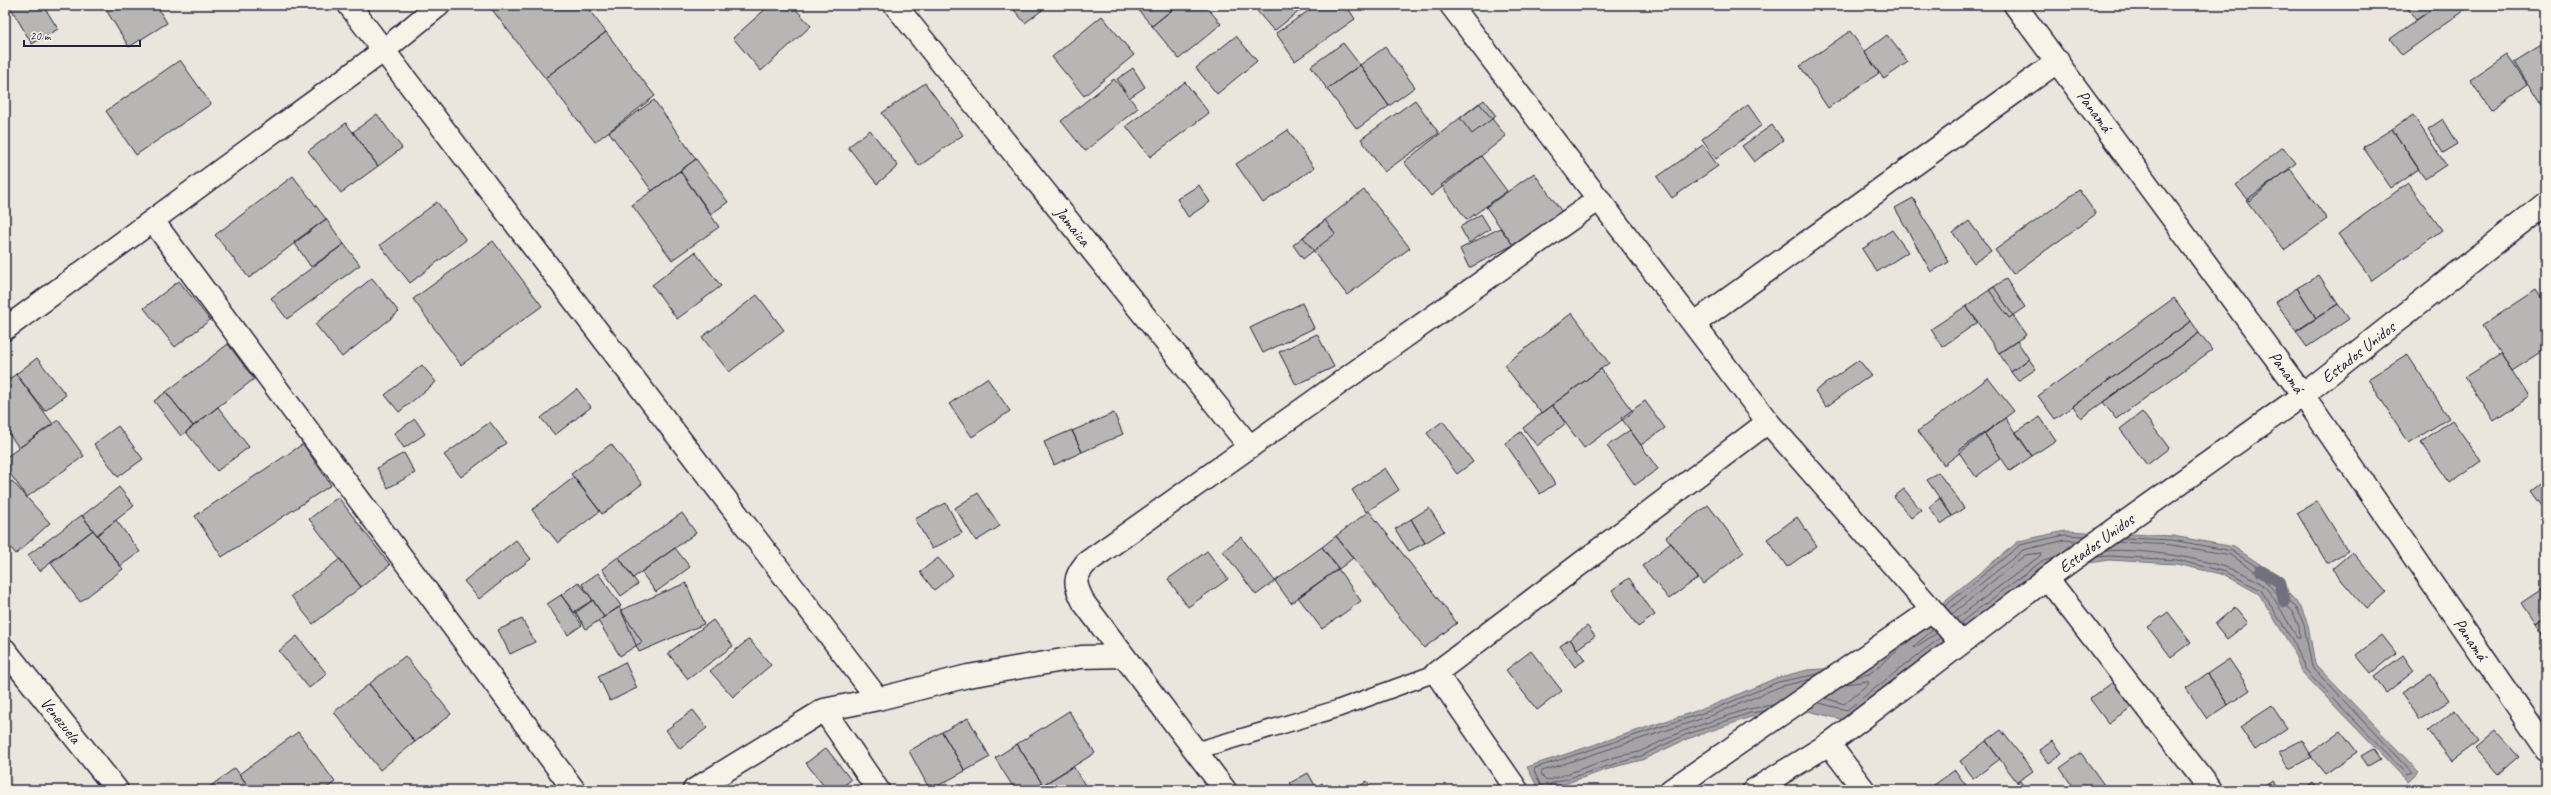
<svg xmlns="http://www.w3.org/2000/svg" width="2551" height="795" font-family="Caveat,sans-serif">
<rect width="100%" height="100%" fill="#eae6de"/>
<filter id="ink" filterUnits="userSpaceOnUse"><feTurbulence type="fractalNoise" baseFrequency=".025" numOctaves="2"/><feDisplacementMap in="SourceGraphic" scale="8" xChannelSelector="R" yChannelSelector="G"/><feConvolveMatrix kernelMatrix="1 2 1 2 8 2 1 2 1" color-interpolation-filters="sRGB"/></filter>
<g filter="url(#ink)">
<path fill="#a6a3a6" stroke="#716f7b" d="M2065,531L2173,536L2234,547L2264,567L2301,607L2308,625L2315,664L2419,772L2408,782L2301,671L2292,648L2259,594L2225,575L2176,564L2109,560L2048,569L1844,720L1804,710L1751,717L1687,739L1642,760L1618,766L1546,790H1539L1527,767L1711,706L1776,678L1808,670L1864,666L2019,541Z"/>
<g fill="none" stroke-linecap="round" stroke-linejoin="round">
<path stroke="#575666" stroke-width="1" d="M2105,551C2139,547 2243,562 2266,588C2278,602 2287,622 2297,637H2300L2299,627L2293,612L2259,574L2231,555L2172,545L2117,542
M2096,557L2109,556L2177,560L2226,572L2261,590L2296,646L2305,669L2407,775L2412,773L2312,667L2304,625L2298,610L2262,570L2232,551L2172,540L2124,538
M1945,606L2020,545L2065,535L2085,536
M1948,610L2023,550L2065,540L2079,541
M1952,614L2025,555L2041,553L2040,556L1956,619
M1960,623L2042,561L2053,559
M1933,630L1914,646V648L1937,633
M1856,677L1869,674L1918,634
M1825,698L1844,704L1869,683L1867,681L1846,684
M1819,703L1847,710L1940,638
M1773,705L1748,709L1683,731L1639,752L1615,757L1546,781L1541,774L1542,771L1713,715L1779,687L1811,679
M1858,707L1940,645
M1543,790L1534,771L1535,768L1712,710L1778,682L1818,674
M1547,790L1550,784L1641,756L1685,735L1750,713L1764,711"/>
<path stroke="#716f7b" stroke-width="12" d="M2261,571L2280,582L2284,601"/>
</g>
<path fill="#b8b6b5" stroke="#22223b" d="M9,5H43L58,29L32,44Z
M103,5H156L167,23L129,47Z
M492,5H585L606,32L545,78L490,7Z
M770,5H792L811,26L761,71L733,38Z
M1010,5H1049L1025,23Z
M1134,5H1178L1152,26Z
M1178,5H1205L1221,24L1179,59L1152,26Z
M1252,5H1307L1274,31Z
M1317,5H1346L1355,19L1295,61L1276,33Z
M2405,5H2438L2416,20Z
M2438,5H2471L2402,55L2390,39Z
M1102,16L1134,55L1084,96L1052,57Z
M1850,31L1879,73L1828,108L1800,66Z
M606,32L655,96L595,142L545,78Z
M1887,35L1908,62L1884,79L1864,52Z
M1236,36L1257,61L1217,94L1196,68Z
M2546,42V111H2545L2514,62Z
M1343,43L1360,65L1327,89L1311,66Z
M1385,47L1415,87L1389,106L1360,65Z
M2507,55L2527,84L2491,110L2470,80Z
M180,60L211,104L136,155L106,111Z
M1360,65L1389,106L1357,129L1327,89Z
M1133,68L1145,87L1129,98L1117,79Z
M1114,79L1138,108L1085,151L1061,121Z
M1185,82L1209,113L1150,157L1126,126Z
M925,83L963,135L919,166L882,113Z
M654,100L696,159L652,191L609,132Z
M1415,100L1439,133L1384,172L1361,139Z
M1484,100L1496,116L1472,134L1460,118Z
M1479,103L1506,136L1431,196L1404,162Z
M1748,105L1762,125L1716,159L1702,139Z
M377,114L402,148L378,166L353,132Z
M2413,115L2446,165L2425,179L2392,129Z
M2443,119L2458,144L2443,153L2428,129Z
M346,123L378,166L341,193L308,151Z
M1772,125L1783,140L1754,162L1742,146Z
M2392,129L2419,169L2391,188L2363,147Z
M870,130L898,166L877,184L848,147Z
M1288,130L1314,168L1263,203L1236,164Z
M1703,145L1718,166L1672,198L1657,177Z
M2283,147L2296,163L2249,201L2236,185Z
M1481,156L1507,191L1467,220L1441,185Z
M696,159L728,202L711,214L680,171Z
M2290,169L2327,219L2284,250L2246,200Z
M680,171L719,227L672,260L632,205Z
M1534,173L1562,212L1513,245L1486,207Z
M293,176L326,219L249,278L215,235Z
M2408,183L2442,230L2372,281L2338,234Z
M1199,185L1210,202L1188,217L1177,199Z
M1364,190L1410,248L1347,295L1303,237Z
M2079,190L2096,214L2013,274L1995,250Z
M1913,198L1949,262L1931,272L1895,208Z
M437,202L466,240L410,283L380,245Z
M1481,214L1490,229L1469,243L1460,227Z
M326,219L344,244L311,267L294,242Z
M1325,220L1335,234L1303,259L1293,245Z
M1969,221L1991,251L1974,263L1953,233Z
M1500,228L1513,245L1469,268L1460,249Z
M1892,230L1908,252L1877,272L1862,249Z
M493,241L542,306L461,365L413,299Z
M344,244L360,265L287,319L271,298Z
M695,252L721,286L677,319L652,285Z
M2319,275L2338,304L2316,318L2297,288Z
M372,278L399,312L342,357L315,324Z
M2006,279L2025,307L2009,318L1989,290Z
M179,281L210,320L175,347L144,308Z
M1994,287L2026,335L1999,353L1966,306Z
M2297,288L2316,318L2296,331L2276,302Z
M2536,290L2546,305V349L2512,371L2482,326Z
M757,295L784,330L729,372L702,337Z
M2174,298L2191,321L2055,419L2038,396Z
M1302,303L1314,328L1263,353L1250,328Z
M2338,304L2349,319L2307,347L2296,332Z
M1966,306L1978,322L1942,347L1931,329Z
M1572,313L1609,363L1541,413L1504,365Z
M2191,321L2199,333L2081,418L2073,406Z
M2199,333L2212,350L2116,419L2103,402Z
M1317,334L1334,367L1296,385L1279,352Z
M2017,341L2029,359L2011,372L1999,353Z
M228,344L254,379L193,426L166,392Z
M2407,354L2449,418L2409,443L2368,379Z
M2501,354L2529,397L2494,421L2465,377Z
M37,358L66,395L45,411L16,374Z
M2029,359L2036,369L2018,381L2011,372Z
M1859,360L1871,375L1826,407L1815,391Z
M422,365L436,382L399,412L385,395Z
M1601,369L1633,412L1584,448L1552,405Z
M16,374L53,424L19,448L5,428V382Z
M987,378L1010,411L972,437L949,404Z
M1988,378L2014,411L1944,465L1918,431Z
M577,389L591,407L555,435L541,418Z
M166,392L193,426L181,436L154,401Z
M1645,401L1665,428L1641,445L1621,418Z
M1552,405L1566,423L1537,446L1523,428Z
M218,407L249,447L217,471L186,432Z
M2142,412L2169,448L2147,465L2120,429Z
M1114,413L1123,434L1082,452L1072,431Z
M2040,417L2056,440L2032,456L2016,432Z
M2005,418L2032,456L2010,471L1984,433Z
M415,419L425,434L404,448L394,433Z
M58,420L84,456L27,497L5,467V458Z
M2452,420L2481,461L2450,483L2421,442Z
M1443,421L1473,462L1457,474L1427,433Z
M490,422L506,443L461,477L444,455Z
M118,426L143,459L118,477L94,444Z
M1072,430L1082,452L1054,465L1044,442Z
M1630,430L1658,469L1635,485L1607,446Z
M1521,432L1555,484L1540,494L1505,443Z
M1984,433L2001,458L1976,477L1958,451Z
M303,444L331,485L222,557L195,516Z
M611,444L642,484L602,514L571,474Z
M404,453L415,473L388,488L377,468Z
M1385,468L1399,490L1366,512L1352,490Z
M1938,472L1964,508L1952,516L1927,480Z
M574,477L600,511L558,543L532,510Z
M2546,479V513L2530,491Z
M12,481L50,523L16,554L5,541V487Z
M119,487L134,506L97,535L82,516Z
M1904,489L1921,510L1911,518L1894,497Z
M978,493L1000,526L976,541L955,508Z
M338,497L390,565L361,587L309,519Z
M1940,498L1952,516L1941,524L1929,507Z
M2317,501L2348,551L2327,563L2297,513Z
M946,503L962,533L932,549L915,519Z
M1708,505L1744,552L1703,584L1666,537Z
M1429,508L1444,531L1425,543L1411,519Z
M1369,511L1457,623L1424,648L1336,536Z
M682,513L696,533L633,578L619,557Z
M82,515L93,530L40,571L28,555Z
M1797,517L1817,546L1787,567L1767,539Z
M1411,519L1425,543L1409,551L1395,529Z
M116,520L140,552L120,566L97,535Z
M93,530L123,569L80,602L50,562Z
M1336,536L1353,558L1339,569L1322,547Z
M1241,537L1275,581L1256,595L1223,551Z
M516,540L531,559L479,599L464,581Z
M1671,543L1698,578L1669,599L1642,566Z
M1322,547L1338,569L1291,603L1275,581Z
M675,548L690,567L656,592L641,572Z
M1207,551L1228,579L1188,607L1168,579Z
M2352,552L2386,592L2366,609L2332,569Z
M618,557L638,584L621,596L602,569Z
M938,558L953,575L934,590L920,572Z
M340,559L361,587L313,624L291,596Z
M1338,569L1361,601L1322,629L1298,597Z
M598,573L621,606L604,617L582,584Z
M1629,578L1655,615L1638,627L1612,590Z
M578,582L593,600L575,613L561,595Z
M686,583L704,624L639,652L621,610Z
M2546,587V617L2536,624L2522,603Z
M561,595L582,625L568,635L547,604Z
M593,600L604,617L586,629L575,611Z
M619,607L642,642L620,656L598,621Z
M2235,607L2248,623L2227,639L2215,624Z
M2168,612L2191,642L2171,657L2148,627Z
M2546,617V639L2536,624Z
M522,619L535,642L510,654L498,630Z
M713,620L733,646L688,679L668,653Z
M1587,626L1595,636L1577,649L1570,639Z
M2382,635L2396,653L2371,673L2356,655Z
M297,636L327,674L309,688L279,651Z
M749,639L771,665L733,697L710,671Z
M1570,639L1585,660L1575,667L1560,646Z
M1531,651L1562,691L1537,710L1506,670Z
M2403,655L2414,671L2386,693L2374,677Z
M405,656L451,714L415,742L369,684Z
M2229,659L2250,690L2228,705L2207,674Z
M625,662L637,688L610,701L598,676Z
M2207,674L2228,705L2207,719L2186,688Z
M2431,674L2449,701L2419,720L2401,693Z
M2113,682L2132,707L2108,723L2090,699Z
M369,684L415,742L380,770L334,712Z
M2272,706L2287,728L2255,750L2240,727Z
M693,710L707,728L680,749L666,730Z
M2455,710L2479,741L2452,761L2428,731Z
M1069,711L1095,753L1043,785L1017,744Z
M968,718L990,757L965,771L942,732Z
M2001,730L2033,771L2017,782L1986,741Z
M2341,731L2357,752L2325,774L2309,754Z
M2496,731L2519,757L2499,774L2476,748Z
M298,732L335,782L324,790H251L239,774Z
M942,732L965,771L930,790L909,751Z
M2302,740L2312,757L2289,769L2279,752Z
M1986,741L2000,759L1973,779L1960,761Z
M2053,741L2062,753L2048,763L2039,750Z
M1017,744L1043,785L1036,790H1015L995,758Z
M826,748L851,780L838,790H827L806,763Z
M2373,749L2380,759L2368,766L2361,756Z
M2081,753L2107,789L2105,790H2075L2060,768Z
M1073,766L1088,790H1046L1043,785Z
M235,768L251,790H205Z
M1955,770L1969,790H1927Z
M1308,773L1316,787L1310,790H1295L1290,783Z
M1367,781L1373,790H1358L1357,788Z
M2020,781L2027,790H2007Z
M2274,781L2280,790H2263L2262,788Z
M1322,783L1326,790H1310L1316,787Z
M2313,783L2318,790H2304Z"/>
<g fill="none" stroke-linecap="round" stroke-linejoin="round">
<defs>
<path id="service" d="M1195,751L1337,709L1436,673"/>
<path id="minor" d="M349,5L878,699
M895,5L1250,447
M1451,5L1768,422L1961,643
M2015,5L2303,395L2546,749
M153,221L574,790
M1695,323L2058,61
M5,329L383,51L439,5
M2047,578L2303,395L2546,203
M5,650L117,790
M824,710L878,790
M1829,744L1864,790
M694,790L824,710L878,699L968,676L1081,657L1123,656
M1225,790L1084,603C1075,584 1072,580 1086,563L1599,199
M1517,790L1436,673L1768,422
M1671,790L1932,610
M1754,790L1829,744L2047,578L2211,790"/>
</defs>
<use href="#service" stroke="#22223b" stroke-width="19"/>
<use href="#minor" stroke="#22223b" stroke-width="25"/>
<use href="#service" stroke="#f7f3e8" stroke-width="16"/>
<use href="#minor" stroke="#f7f3e8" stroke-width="22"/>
</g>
</g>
<g text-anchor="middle" stroke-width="3.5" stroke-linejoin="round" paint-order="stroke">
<g font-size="17" fill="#22223b" stroke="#f7f3e8">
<text transform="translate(2095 111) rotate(54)" y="6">Panamá</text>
<text transform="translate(1073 226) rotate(51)" y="6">Jamaica</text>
<text transform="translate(2358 352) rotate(-38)" y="6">Estados Unidos</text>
<text transform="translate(2287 372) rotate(54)" y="6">Panamá</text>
<text transform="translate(2096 543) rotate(-36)" y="6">Estados Unidos</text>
<text transform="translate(2471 639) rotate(56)" y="6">Panamá</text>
<text transform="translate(61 720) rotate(51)" y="6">Venezuela</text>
</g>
</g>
<rect width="2551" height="795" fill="none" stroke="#f7f3e8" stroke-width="20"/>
<rect x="10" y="10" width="2531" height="775" fill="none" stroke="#22223b" stroke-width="1.5" filter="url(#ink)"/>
<path d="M24 40v6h116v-6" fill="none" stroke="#22223b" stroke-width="2"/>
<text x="30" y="40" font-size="12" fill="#22223b" stroke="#f7f3e8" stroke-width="3" paint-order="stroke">20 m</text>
</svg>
